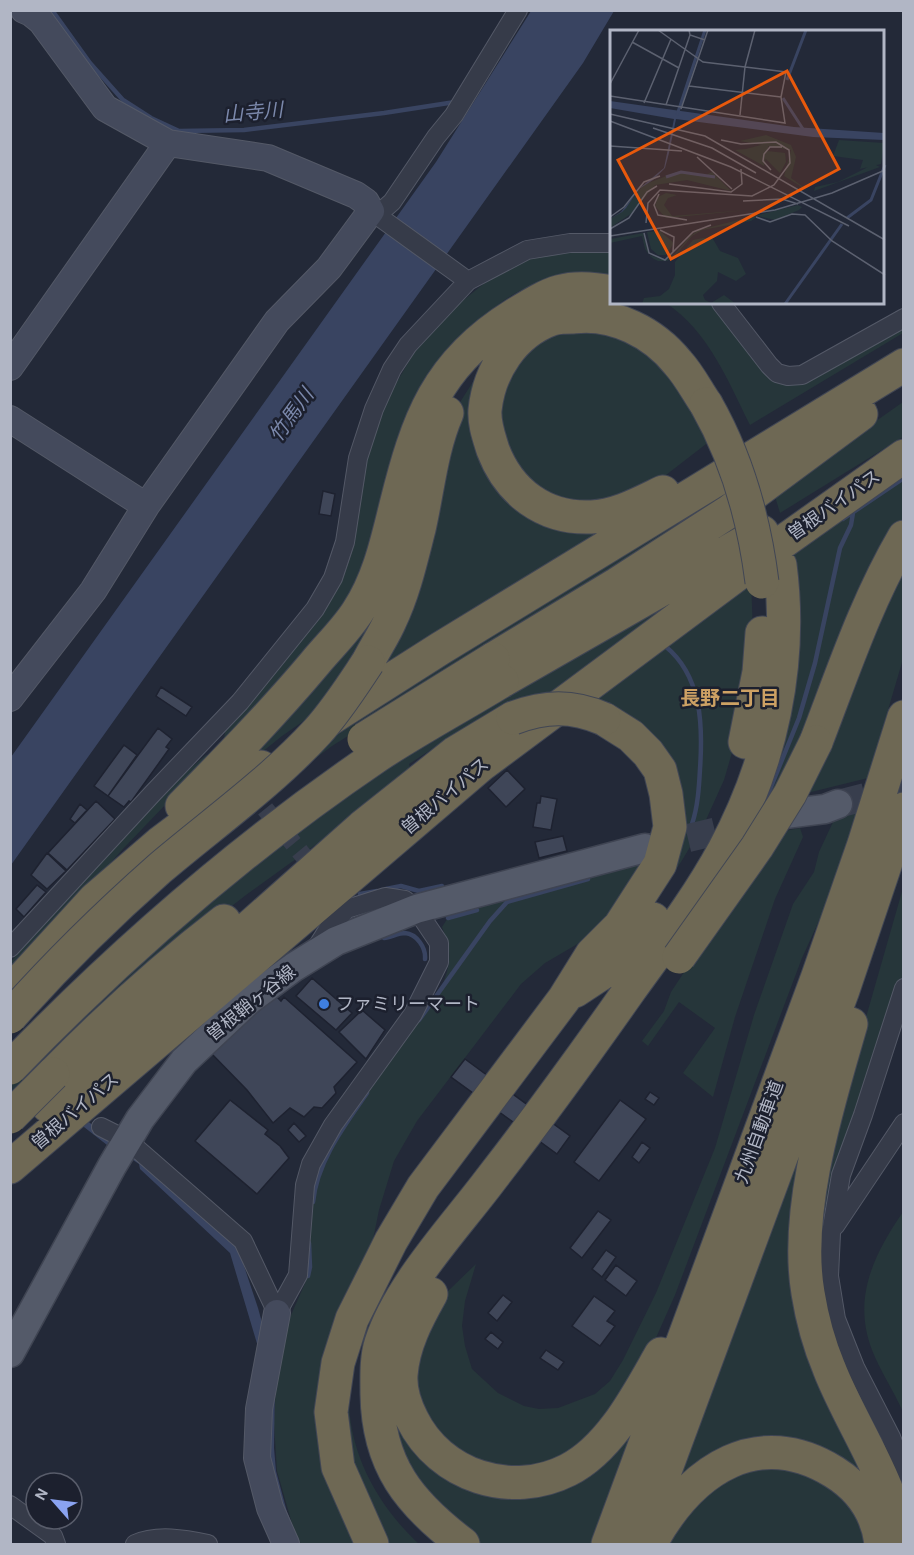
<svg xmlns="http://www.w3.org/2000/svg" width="914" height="1555" font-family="Karla,'Noto Sans JP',sans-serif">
<rect width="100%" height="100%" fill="#232938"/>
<path fill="#26363a" d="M611,250V278C587,280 561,280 537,285C511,290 487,314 468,331L360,588L226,741L224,738L226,726L328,601L365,466L387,399L415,351L460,303L492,277L516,263L552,252Z
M666,303H713L781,382L903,323V333L750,425C728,381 709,332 666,303Z
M564,330L623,335L674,375L710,441L666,475L624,495L588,503L573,502L543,491L519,473L499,421L503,386L533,345Z
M488,358L496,481L625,520L370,677L457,407Z
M903,402V437L780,513L774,493Z
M903,475V518L896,527L785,776L737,846L788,555Z
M730,482L734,495L332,746L284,782L331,730Z
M728,558L555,698L511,707L494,709L409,764L412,775L246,895L183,944L11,1100V1084L81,1012L319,810Z
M903,561V659L868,778L803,794Z
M751,578L753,635L736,739L724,780L705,822L681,862L658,896L682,816L585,701Z
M396,583L331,702L282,736L221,785Z
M206,755L212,756L122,850L11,976V962L30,938L179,778Z
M858,812L822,914L802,958L675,1295L647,1358L598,1433L550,1467L488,1470L429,1429L412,1375L434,1310L448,1291L476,1264L465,1301L462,1326L465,1346L472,1369L498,1393L524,1406L539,1409L558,1408L595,1394L610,1381L623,1360L656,1293L715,1148L754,1015L793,904L814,872L819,852L833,822L843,815Z
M800,828L803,837L775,899L735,1017L713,1097L683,1073L715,1028L679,1002L648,1046L642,1041L664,1011L671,992L696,954L784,831Z
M651,862L598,932L545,963L521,984L417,1121L394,1161L379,1210L369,1259L330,1356L363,1544H301L295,1534L277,1471L274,1424L276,1383L284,1331L306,1281L308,1236L315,1180L326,1154L342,1127L443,984C452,959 451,951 442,927L451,913Z
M903,888V982L826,1219L862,1423L814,1244L832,1136Z
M822,1091L794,1224L881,1504L795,1442L671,1496L738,1323Z
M903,1212V1412C894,1391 880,1371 872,1350C852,1298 874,1254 903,1212Z
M355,1345C353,1361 350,1378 349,1395C348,1453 378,1506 419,1544H388L364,1500L345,1431Z
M651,1393L592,1544H479L455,1527L436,1510L390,1432L394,1394L508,1495Z
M786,1463L846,1495L870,1544H662L671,1528L728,1473Z"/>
<path fill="#394461" d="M531,11H614L583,63L11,865V757L436,162Z
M10,1059L100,1131L146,1163L238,1248L258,1308L266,1337L275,1384L274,1448L276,1471L287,1512L300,1544H294L289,1534L270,1462L269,1384L230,1253L140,1169L139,1164L112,1146L107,1145L11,1070Z"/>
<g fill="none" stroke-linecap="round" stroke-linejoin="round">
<path stroke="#394461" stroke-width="4.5" d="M52,10L90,63L123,100L151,118L179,131L244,130L384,113L455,102
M843,519L904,478
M665,646C702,676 703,725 700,769C699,787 698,806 692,824
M762,809L799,718L815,663L840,548L851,525L853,513
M386,889L401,886L419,891L442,886
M360,894L377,891
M448,918L477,910
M384,938C391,937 399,933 405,933C417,934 426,948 425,959
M419,1020L490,921L507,902L588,879
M313,1202C317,1161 345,1125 367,1093
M308,1276L310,1267L309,1243"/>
</g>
<path fill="#3f4658" stroke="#1e2230" stroke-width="1.5" d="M323,491L335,494L331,516L319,514Z
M161,687L192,707L186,716L156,696Z
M158,728L172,739L166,747L169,749L131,802L129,801L124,807L108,796Z
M124,745L137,755L108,796L94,786Z
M507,770L525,789L506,807L488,788Z
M541,796L557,799L551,830L533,827L537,803H540Z
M96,801L115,819L67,870L48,853Z
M80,804L87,810L75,823L70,819Z
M563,836L567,851L539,858L535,842Z
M47,853L66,871L47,889L31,875Z
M37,885L46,892L24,917L16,909Z
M312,978L352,1013L336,1030L296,996Z
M276,996L281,1001L284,997L357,1062L334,1087L336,1093L322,1108L314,1107L304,1117L290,1108L273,1123L247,1090L210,1052Z
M362,1010L385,1030L366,1059L339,1032Z
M465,1059L570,1136L557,1154L451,1077Z
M650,1092L659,1098L654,1105L645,1099Z
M230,1100L268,1130L265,1134L280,1146L289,1158L257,1194L195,1141Z
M620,1100L646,1119L599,1181L574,1162Z
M294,1123L306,1136L299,1142L288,1130Z
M642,1142L650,1148L639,1163L632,1157Z
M598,1211L611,1220L582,1258L570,1248Z
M606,1250L616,1257L602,1277L592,1269Z
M616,1265L637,1281L626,1296L605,1280Z
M503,1295L512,1302L497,1321L488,1313Z
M594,1296L615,1311L607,1321L615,1326L600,1346L572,1326Z
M491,1332L503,1342L498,1349L485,1339Z
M546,1350L564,1362L558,1370L540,1358Z"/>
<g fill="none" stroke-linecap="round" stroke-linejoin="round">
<path stroke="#383e4d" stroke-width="18" stroke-dasharray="18 9" stroke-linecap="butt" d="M248,788L320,876"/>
<path stroke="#383e4d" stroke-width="28" stroke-dasharray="28 14" stroke-linecap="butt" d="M838,804L904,787
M647,848L751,823"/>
<defs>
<path id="street" d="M371,211L384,209L392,202L436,137L454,115L518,10
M371,211L468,281
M721,303L769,365L777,373L788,376L802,375L904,318
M10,948L153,793L240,702L315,609L333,578L345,542L358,458L374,409L392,369L408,345L468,281L527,250L570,243H611
M904,988L863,1115L841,1175L831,1233L829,1276L836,1319L855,1367L891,1437L904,1472
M101,1127L127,1140L243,1241L277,1313
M835,1226L904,1123
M277,1313L298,1275L305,1185L311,1164L333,1125L413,1014L439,962V943L416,909L405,900L385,897L347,909L330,926L315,950
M10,1505L53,1536L56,1544
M135,1544C157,1534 185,1539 208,1544"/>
<path id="secondary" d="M10,367L168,143
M10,419L146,506
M10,698L93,591L146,506L277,321L329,268L371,211L366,202L356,195L268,158L168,143L105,108L41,21L31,13L24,10
M277,1313L259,1409L257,1458L270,1508L286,1544"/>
<path id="primary" d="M785,814L825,809L838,804
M10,1353L112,1166L140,1119L184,1061L249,1000L294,967L336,941L416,909L645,848"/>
<path id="highway" d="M663,492C640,503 617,516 591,517C544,519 509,492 493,450C489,437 484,424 485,410C489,371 513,333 552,319C558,317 567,317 574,317C614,312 654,333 678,363C689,375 697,391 706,404
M493,659L617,584L730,511L861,414
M368,662C375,648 384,635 390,621C404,592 411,560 419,529C428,490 431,450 447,413
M502,681L762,532
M328,720L441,648L904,365
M745,742L759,672L762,633
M816,742C843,672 866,602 904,537
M182,806C228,759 273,713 315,663C329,646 346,630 358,611C379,579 387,541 396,505C417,420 437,363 514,315C551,292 567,283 611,292
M575,991L613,966L636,943L653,919
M10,992L95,899L160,843L261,767
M851,1024C828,1104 794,1210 808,1293C812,1318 819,1344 829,1368C850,1423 895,1485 901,1544
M53,1074C107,1019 163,968 224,921
M48,1106L362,827L455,753L513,718
M10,1167L481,765L739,573L904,456
M431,1294C417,1319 403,1345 401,1375C400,1391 405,1405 412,1419C440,1476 511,1499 568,1470C611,1448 638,1394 661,1354
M653,1539C693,1469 758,1425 834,1472C860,1488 877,1513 881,1543
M372,1544L338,1467L331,1412L338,1363L352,1319L391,1241L423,1187L564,999L592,954L620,926L660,864L670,827L666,794L660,770L648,753L631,736L604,719
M463,1544C409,1503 378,1465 377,1394C377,1377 376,1359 381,1343C399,1286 455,1227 491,1179C539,1117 584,1055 629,991C662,945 697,900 724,850C771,763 793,664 780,565
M608,1544L818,976L864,844L904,717
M638,1544L843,990L904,809"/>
</defs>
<use href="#street" stroke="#545967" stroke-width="20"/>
<use href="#secondary" stroke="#545967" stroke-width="28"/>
<use href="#primary" stroke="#3f4452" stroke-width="31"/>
<use href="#highway" stroke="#414654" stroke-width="35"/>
<use href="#street" stroke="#363b49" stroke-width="18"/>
<use href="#secondary" stroke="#444a5c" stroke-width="26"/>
<use href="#primary" stroke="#545a69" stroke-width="28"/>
<use href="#highway" stroke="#6e6854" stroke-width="33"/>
<defs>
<path id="highway-bridge" d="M706,404C738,460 754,519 762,582
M513,718C545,706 572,705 604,719
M364,739L493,659
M679,957L757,847L790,794L816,742
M10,1017C57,964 107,915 159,869C212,824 270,783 317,732C337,710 352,686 368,662
M10,1068C122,952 244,846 377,756C418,729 461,706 502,681
M10,1117L53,1074"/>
</defs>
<use href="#highway-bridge" stroke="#414654" stroke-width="35" stroke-linecap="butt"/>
<use href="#highway-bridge" stroke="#6e6854" stroke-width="33"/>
</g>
<circle fill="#3f7fe0" stroke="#1c202e" stroke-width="2" cx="324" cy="1004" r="6"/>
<g text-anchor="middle" stroke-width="5" stroke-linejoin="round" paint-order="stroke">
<g font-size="18" fill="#b1b6c5" stroke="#1c202e">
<text transform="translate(834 505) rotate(-35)" y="6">曽根バイパス</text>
<text transform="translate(445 796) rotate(-40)" y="6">曽根バイパス</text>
<text transform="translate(251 1003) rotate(-39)" y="6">曽根鞘ヶ谷線</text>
<text transform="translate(75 1111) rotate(-40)" y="6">曽根バイパス</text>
<text transform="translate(759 1132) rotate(-70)" y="6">九州自動車道</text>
</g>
<g font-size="18" fill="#b1b6c5" stroke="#1c202e" text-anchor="start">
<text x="336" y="1010">ファミリーマート</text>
</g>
<g font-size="20" font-style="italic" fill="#7b88ab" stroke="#1c202e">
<text transform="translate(253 112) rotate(-5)" y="7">山寺川</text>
<text transform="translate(291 415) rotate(-54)" y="7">竹馬川</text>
</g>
<g font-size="20" font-weight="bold" fill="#cda164" stroke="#1c202e">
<text x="730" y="705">長野二丁目</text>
</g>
</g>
<g transform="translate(610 30)">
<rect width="274" height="274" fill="#232938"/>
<path d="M156,105L181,115L186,127L181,148L200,162L174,146L181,120L130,111ZM229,110L274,113L271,134L250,139L253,130L223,126ZM159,113L154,136L125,120L136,119ZM157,121L175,123L176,132L170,143L155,128ZM264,134L270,137L204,161L205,157L228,152ZM67,142L96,145L102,142L121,161L77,150L45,155L22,183L0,198V189L13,181L33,155ZM56,163L67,165L58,168L54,175L62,186L138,180L56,188L45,176L48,167ZM188,175L192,177L189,180L165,190L148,186L141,191L92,200L82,206L64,227L57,231H48L44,229L40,226L35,219L32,206L0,213V209L33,203L39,225L55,230L64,225L80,206L89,200ZM50,201L64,213L56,225H48L41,219L37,202ZM93,208L103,209L110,221L128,228L136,244L126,251L108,242L107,251L93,265L95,270L101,273L114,265L126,274H32L34,268L50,266L59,259L65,245V232L83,210Z" fill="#26363a"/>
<path d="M0,71L184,97L274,103V110L203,107L66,89L59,123L55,138L43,150L29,159L16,178L12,182L0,189L11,182L31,157L54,138L64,89L0,78Z" fill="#394461"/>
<path fill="none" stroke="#394461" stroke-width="3" d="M177,50L196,0M173,68L193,99M67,85L95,0M56,147L71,142L105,147M237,188L261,170L275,135M175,274L232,194"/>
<path fill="none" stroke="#5c6170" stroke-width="1.5" d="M79,0L80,5L95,10M22,12L69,38M0,54L29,0M79,56L171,67M0,66L175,93L171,67L176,42L93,32L48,0M34,73L61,9M56,75L80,5M71,79L98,0M0,84L95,106L275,210M130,85L135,37L145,0M0,91L121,137L239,196M43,98L102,118L146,143M0,116L72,121M87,127L122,159M161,140L153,131L154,124L160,117H172M59,154L121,162L132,154L131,139M49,164L44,175L48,185L77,190M133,171L172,169L188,174M0,187L14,177L34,152L50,146M146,187L160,192L182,184L195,185L222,211L275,245M36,193L38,173L50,160L142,166L164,155L180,133L179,120L166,112L131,114L111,110M0,199L19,188L37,162L47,156M50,200L64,207L63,222M34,203L39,223L55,230L83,202L101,195M0,206L165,180L222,163L275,140"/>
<path fill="#e8590c" fill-opacity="0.15" stroke="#e8590c" stroke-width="3" d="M177,41L229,139L61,229L8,130Z"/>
<rect width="274" height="274" fill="none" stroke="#b1b6c5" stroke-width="3"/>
</g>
<rect width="914" height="1555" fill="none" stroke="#b1b6c5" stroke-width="24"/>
<g transform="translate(54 1501) rotate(298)"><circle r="28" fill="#1c202e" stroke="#585c6a" stroke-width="1.5"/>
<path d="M0-4.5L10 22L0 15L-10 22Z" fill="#8aa3f1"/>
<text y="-9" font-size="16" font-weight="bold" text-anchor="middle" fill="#b1b6c5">N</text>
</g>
</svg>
